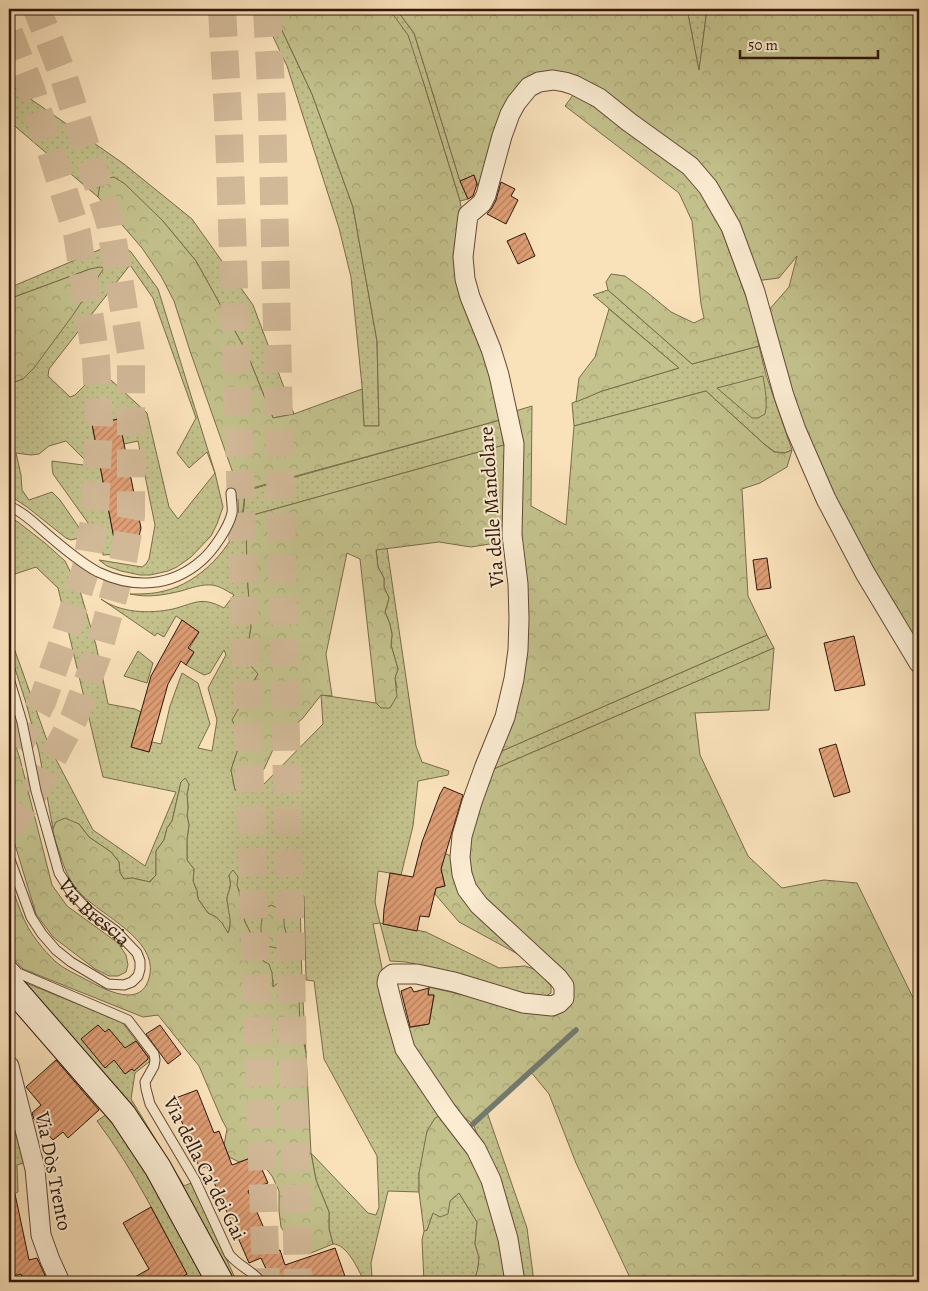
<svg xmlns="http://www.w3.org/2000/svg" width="928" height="1291" font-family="Alegreya,serif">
<defs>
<pattern id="grass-dots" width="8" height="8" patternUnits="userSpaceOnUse" patternTransform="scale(1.25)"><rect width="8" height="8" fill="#c3c18c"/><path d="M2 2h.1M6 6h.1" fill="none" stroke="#a8a577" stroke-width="1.8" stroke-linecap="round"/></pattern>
<pattern id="forest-crowns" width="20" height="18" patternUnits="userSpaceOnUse" patternTransform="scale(1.25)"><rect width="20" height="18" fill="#c3c18c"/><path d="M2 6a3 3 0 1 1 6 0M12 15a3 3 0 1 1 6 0" fill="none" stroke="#a8a577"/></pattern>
<pattern id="building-hatch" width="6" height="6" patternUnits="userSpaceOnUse" patternTransform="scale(1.25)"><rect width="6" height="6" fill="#df9e75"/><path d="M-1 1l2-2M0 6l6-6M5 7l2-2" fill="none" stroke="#b5805e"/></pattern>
</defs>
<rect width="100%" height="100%" fill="#f9e1ba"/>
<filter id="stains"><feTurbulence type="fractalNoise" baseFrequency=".004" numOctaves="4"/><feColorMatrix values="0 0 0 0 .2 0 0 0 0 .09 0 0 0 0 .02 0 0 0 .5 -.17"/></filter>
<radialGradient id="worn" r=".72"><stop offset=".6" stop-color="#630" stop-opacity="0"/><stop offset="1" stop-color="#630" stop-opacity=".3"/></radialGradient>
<path fill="url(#grass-dots)" stroke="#796c4a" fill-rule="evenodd" d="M260,9H272L312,94L353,207L377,341L379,426H364L362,386L351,277L339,228L287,66Z
M389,9H396L414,33L460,181L468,199L460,201L423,81Z
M687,9H707L699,72Z
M9,84L124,164L192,219L253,305L294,414L273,418L246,351L196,261L162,220L101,183L98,197L17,128L9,120Z
M118,242L131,252L158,289L215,473L223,507L217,524L211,536L191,557L177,567L168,571L150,575H140L121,571L107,566L99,560L142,567L146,564L149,559L155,525L138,441L124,444L118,419L92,424L117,554L103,555L101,541L53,474L52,466V461L91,466L66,441L49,446L39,454L31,455L16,453L21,475L22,490L29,500L52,492L60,500L80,529L81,533L79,538L71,540L66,538L27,507L9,495V384L23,379L90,269L9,299V287H11ZM130,265L153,298L196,418L177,453L189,468L207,452L215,473L178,519L169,507L147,413L100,370L75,395L70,397L48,376L49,369Z
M608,290L692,364L759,346L766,375L792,450L785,453L775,452L764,444L706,391L574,426L572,403L602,391L679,368L593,295Z
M500,420L504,445L246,517L247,573L251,627L249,640L250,650L258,674L250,687L242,737L231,770L235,790L246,792L264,784L323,724L321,695L376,703L382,708L397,687L395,678L398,669L391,645L392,635L390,624L385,612L389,598L384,587V578L378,567L376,549L387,548L416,746L422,762L449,771L448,775L418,781L413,826L401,875L378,871L375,902L380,923L426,932L499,968L525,966L537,970L551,986V993L546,996L527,997L440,970L406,962L390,961L380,923L373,924L382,968L381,990L400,1055L409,1072L442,1115L419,1173V1192L388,1191L371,1263L372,1277L364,1281C358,1269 347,1244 333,1244L329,1229V1212L316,1180L311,1153L368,1213L376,1215L379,1207L377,1156L324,1059L314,981L306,980L304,896H300L302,983L306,1053L300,1025L299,1015L273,988V980L263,961L260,955L259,944L251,934L245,922L243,915V905L239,890L229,875C230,879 231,883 230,887C230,891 227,894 227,899C228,910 234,923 227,934L222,923L216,917L208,913L198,899L197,891L193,881L194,869L187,860V839L189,825L187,816L188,807L187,794L189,784L181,782L172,821L167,828L164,840L156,851V875L149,882L132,878L125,880L120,873L119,862L111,852L89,837L79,824L56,822L53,829L39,752L26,703L9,650V634L49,746L93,830L145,866L176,792L103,777L58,588L36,567L9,576V517L18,522L45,543L65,561L80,591L96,645L108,704L135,709L141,712L131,747L149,752L152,742L161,744L170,706L182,673L198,683L210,724L198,748L212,751L217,720L208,688L226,655L224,650L210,673L204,675L186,665L194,653L189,649L199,632L176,616L164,637L157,633L155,636L101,599C121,613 149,614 173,609C196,603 201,596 224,608L234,595C227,591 220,586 212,585C202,584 191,588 181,591C164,595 148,598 130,594C141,594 153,594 164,591C200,583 233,547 243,513C245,506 244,498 245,491Z
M767,635L774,648L487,772L495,754Z
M138,651L153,663L147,683L124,676Z
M14,978L122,1022L150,1059L149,1062L135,1073L131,1099L184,1186L191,1183L237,1282H229Z
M9,1109L24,1163L17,1165L18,1192L9,1196Z
M110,1112L210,1282H191C162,1228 135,1171 97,1121Z
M487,1112L527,1228L534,1282H518L481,1144L473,1124Z
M459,1193L477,1222L475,1244L479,1257L478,1269L474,1282H424L422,1240L424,1231L427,1230L433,1212L450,1201Z"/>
<path fill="url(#forest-crowns)" stroke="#796c4a" d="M272,9H389L408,35L423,81L460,201L482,336L500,420L245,490L243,510L239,526L238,499L234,476L190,351L174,301L161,276L142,248L98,197C100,184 99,180 114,177L125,184L162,220L196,261L246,351L273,418L294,414L362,389L364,426H379L377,341L353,207L312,94Z
M396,9H687L699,70L707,9H919V649L884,593L820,469L788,391L768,311L789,287L797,256L779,278L755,281L716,191L604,95L530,81L481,194L474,175L460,181L414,33Z
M573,95L611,116L688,176L714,209L752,313L759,346L692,364L608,290L606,282L611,274L625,276L648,293L671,312L694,323L704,318L701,304L692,221L679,193L565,106Z
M100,267L104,268L73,315L34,368L23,379L9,384V299L90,269Z
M609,309L679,368L602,391L576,402L579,378L595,357Z
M763,376C765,389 768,402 765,414L758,418H752L717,388Z
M706,391L764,444L774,452L785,453L792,450L787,467L760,483L742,489L748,596L767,635L495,754L514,698L512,412L532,406L531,506L566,525L574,426Z
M504,445L509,460L508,541L471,547L439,542L376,550L378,567L384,578V587L389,598L385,612L390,624L392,635L391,645L398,669L395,678L397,696L390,708H381L376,703L360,559L347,553L326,654L332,696L321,695L303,718L277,741L264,769L256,777L235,790L231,770L242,737L232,720L258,674L251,666L253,658L250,650L249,640L251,627L247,573L246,517Z
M774,648L769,710L695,713L700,755L748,856L782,888L824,880L857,883L919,1010V1282H632L576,1163L549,1094L531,1072L473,1124L458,1113L402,1029L429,1024L434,996L428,995L429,987L532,1011L570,1004L471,886L463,859L487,772Z
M9,724L20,759L52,885L67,906L118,943L126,955L128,965L126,972L118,976H109L95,969L53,937L36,914L9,825Z
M185,778L189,784L187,794L188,807L187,816L189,825L187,839V860L194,869L193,881L197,891L198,899L208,913L216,917L222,923L228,933C233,922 228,912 227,900C227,895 229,892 230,888C231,884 230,880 229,875L233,870L238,877L237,885L243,905V915L245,922L251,934L259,944L260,955L263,961L269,964L272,973L273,987L279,982L286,981L296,988L299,1000L300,1025L306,1053L311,1153L316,1180L329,1212V1229L333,1244L311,1253L292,1244L281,1227L279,1211V1191L272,1176L256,1156L239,1162L229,1157L224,1145L227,1129L222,1120L199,1066L158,1015L143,1017L23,969L9,953V877C16,899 23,924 38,942C43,949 50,956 56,962C64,969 76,974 85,979C106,990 143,1011 150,974C156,939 101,915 81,894C70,883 63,866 59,851C57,846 53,834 53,829C54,826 55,824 56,822L65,818L79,824L89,837L111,852L119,862L120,873L124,879L132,878L150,882L156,875V851L164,840L167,828L172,821L181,782Z
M445,853L452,857L525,958L459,922L435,894L436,888L445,886L441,869Z
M271,905L284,911V924L286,933C283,937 285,941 284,946L276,948L267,946C258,933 261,925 264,909Z
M442,1115L465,1149L488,1194L510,1282H474L478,1268L479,1257L475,1244L477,1222L459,1193L450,1201L448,1214L440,1217L433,1213L427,1230L424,1231L419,1192V1173L427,1131L435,1118Z"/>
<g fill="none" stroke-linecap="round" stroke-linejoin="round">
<path stroke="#727a70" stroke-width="5.5" d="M473,1124L576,1030"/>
</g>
<path fill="url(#building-hatch)" stroke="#2f1609" d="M474,175L477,184L473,196L468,199L460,181Z
M501,182L515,189L511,196L518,200L506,224L487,214L492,208L496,200Z
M525,233L535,256L518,264L507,241Z
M119,419L141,528L134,556L117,554L92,424Z
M767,558L771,588L757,590L753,560Z
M182,620L199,632L188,648L194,652L186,665L181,661L168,684L149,752L131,747L151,676Z
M854,636L865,685L835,691L824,643Z
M836,744L850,792L834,797L819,749Z
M444,787L463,795L441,869L445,886L436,888L429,917L420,916L417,931L383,924L384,909L390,873L413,877L422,842L440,794Z
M411,987L414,992L429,988L428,995H434L429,1024L410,1027L401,991Z
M98,1025L105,1032L109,1029L125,1048L136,1041L148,1057V1059L134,1071L132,1069L125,1074L114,1060L105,1068L81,1039Z
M160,1025L181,1054L168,1064L146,1034Z
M56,1060L99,1110L68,1138L63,1132L53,1140L34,1119L32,1113L41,1105L26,1087Z
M197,1090L214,1133L219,1131L232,1165L256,1156L268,1183L248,1191L274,1252L280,1250L285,1265L335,1248L347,1282H272L261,1258L249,1263L207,1166L200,1169L173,1099Z
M15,1194L29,1260L37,1258L48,1282H24L21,1274L9,1277V1195Z
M151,1207L187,1274L173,1282H126L149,1269L123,1223Z"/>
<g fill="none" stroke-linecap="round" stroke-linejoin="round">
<path stroke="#d1b897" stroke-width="28" stroke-dasharray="28 14" stroke-linecap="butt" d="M222,9L229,132L266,1282
M267,9L272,108L298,1282
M9,33L30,86L77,233L96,359L99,421L95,514L86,568L62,645L42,702L9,764
M9,829L35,791L74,718L97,656L122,566L131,516V353L110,223L63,75L37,9"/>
<defs>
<g id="lane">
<path d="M9,506C26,513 40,529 54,540C67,551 83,564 98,572C134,589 171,587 201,561C213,551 229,527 232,513C233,507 231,499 231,493"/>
<path id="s1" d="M9,678L22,722L36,791L59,873L71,892L89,911L116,931L137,953L140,961V969L138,976L132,982L124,985L108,984L71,962L56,950L42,934L31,917L9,857"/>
<path d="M9,963L18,973L128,1020L154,1054L155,1060L154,1066L145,1082L146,1089L150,1104L195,1180L229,1254C238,1266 252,1270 261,1282"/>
</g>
<path id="street" d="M9,1066L35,1169L41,1235L50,1260L60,1282
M515,1282L508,1239L491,1180L476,1149L446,1110L405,1049L394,1011L387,983L388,978L393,974H417L454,982L523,1003L552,1006L559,1003L564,998V986L558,978L479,905L467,889L462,874L460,857L462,836L472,802L485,766L505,717L514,679L518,650L519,619L518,584L512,535L514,444L499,375L491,349L470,297L465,279L463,257L468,215L482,203L486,195L502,136L510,114L516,103L529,87L539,82L553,80L565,82L574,85L599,98L629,122L690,166L708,187L731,227L755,292L784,396L796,430L826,499L865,573L919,663"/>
<path id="secondary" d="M9,984L123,1115L158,1168L220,1282"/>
</defs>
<use href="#lane" stroke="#624935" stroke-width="11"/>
<use href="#street" stroke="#624935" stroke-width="21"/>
<use href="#secondary" stroke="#2f1609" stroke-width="28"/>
<use href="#lane" stroke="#fbecd2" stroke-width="9"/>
<use href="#street" stroke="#fbecd2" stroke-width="19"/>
<use href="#secondary" stroke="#fbecd2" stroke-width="26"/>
</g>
<g text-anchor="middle" stroke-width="4" stroke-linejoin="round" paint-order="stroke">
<g font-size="20" fill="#2f1609" stroke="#fbecd2">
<text transform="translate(491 507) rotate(-94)" y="7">Via delle Mandolare</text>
<text dy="7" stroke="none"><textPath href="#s1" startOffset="255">Via Brescia</textPath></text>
<text transform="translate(205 1168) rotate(63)" y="7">Via della Ca' dei Gai</text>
<text transform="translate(54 1171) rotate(79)" y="7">Via Dòs Trento</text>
</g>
</g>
<rect width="928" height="1291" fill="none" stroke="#f9e1ba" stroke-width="30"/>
<rect x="10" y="10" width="908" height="1271" fill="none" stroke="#2f1609" stroke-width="2.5"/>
<rect x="15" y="15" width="898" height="1261" fill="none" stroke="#2f1609"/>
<path d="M740 50v8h138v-8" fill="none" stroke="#2f1609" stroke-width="2.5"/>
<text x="748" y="50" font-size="15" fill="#2f1609" stroke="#fbecd2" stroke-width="4" paint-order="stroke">50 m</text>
<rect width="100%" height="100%" filter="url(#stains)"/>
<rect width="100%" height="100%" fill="url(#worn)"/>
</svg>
